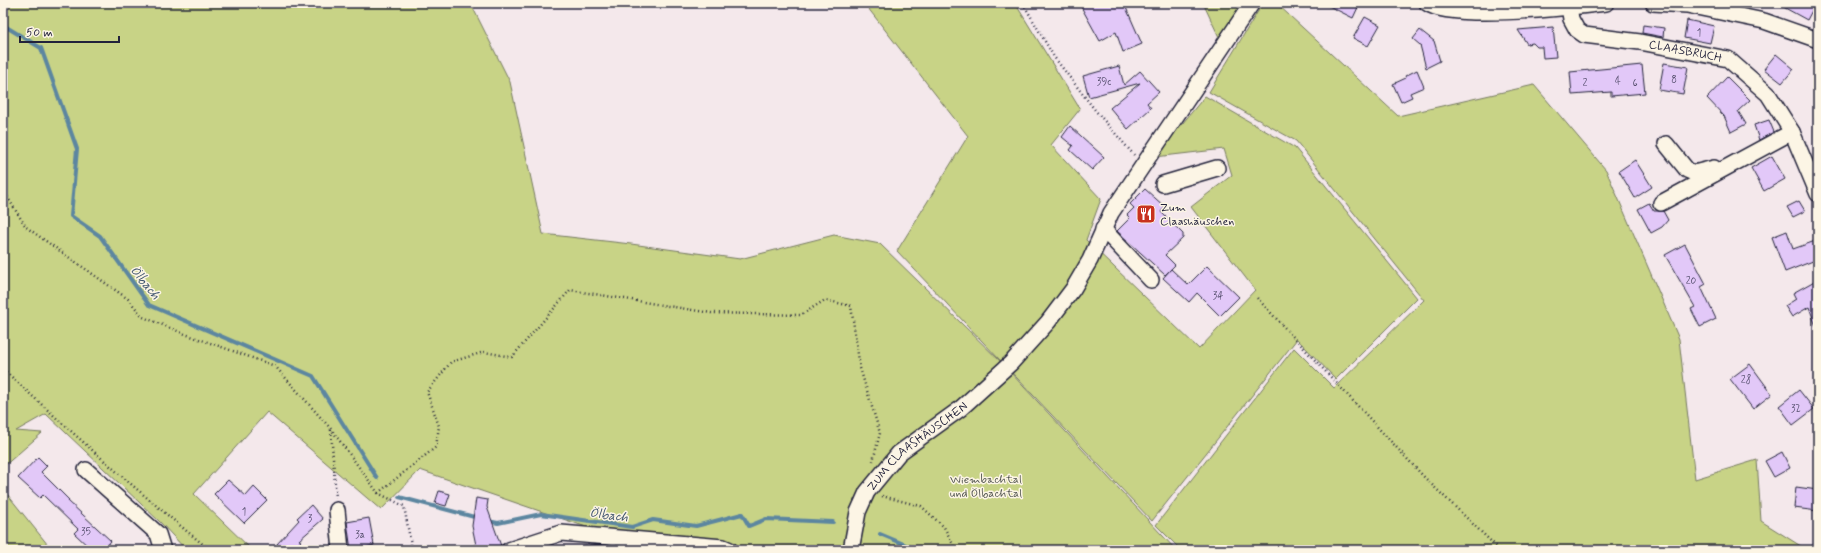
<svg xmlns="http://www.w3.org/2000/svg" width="1821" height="553" font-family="Mynerve,sans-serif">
<rect width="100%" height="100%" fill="#f4e8eb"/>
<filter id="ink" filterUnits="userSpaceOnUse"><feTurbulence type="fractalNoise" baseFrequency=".025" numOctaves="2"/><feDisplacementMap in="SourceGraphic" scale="8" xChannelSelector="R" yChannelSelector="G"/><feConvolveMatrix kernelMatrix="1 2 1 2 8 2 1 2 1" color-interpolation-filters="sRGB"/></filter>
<g filter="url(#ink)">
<path fill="#c8d386" stroke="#757a60" d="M3,3H472L474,10L510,82L543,234L631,244L740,259L834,235L880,244L1002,363L953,405L894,447L856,509L850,550H736L601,532L420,470L381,510L267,412L194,494L252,550H186L160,522L46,414L16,431L42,433L3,467Z
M864,3H1015L1080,109L1051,145L1101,199L1086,240L1199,349L1255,290L1191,207L1232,175L1224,149L1155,157L1205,96L1295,148L1417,298L1336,379L1297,339L1152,521L897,251L968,136Z
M1203,3H1242L1219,37Z
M1263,3H1276L1398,116L1534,85L1606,170L1679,339L1695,479L1757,460L1761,521L1807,550H1181L1156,525L1294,348L1334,388L1424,300L1296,141L1209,92Z
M1010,372L1176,550H856L865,515L879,487L905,455Z
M3,489L52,550H3Z"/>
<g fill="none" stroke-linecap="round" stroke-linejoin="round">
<path stroke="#5c86a0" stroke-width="4" d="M3,25L41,48L77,149L71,216L100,236L149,305L313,376L377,478
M399,497L478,518
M488,521L498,523L541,514L632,527L653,520L696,526L742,514L749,526L766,519L833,522
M880,534L918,550"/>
</g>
<path fill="#e2c8f8" stroke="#22223b" d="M1079,3H1124L1142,44L1123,52L1116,32L1100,41Z
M1323,3H1360L1353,18Z
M1776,3H1816L1807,20Z
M1365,17L1380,25L1368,46L1353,38Z
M1687,20L1714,26L1710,43L1684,38Z
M1643,25L1664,28L1663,37L1642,33Z
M1553,27L1556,57L1543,58L1542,47H1537L1533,43L1527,44L1518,30Z
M1420,30L1434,41L1440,61L1426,68L1420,45L1413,39Z
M1776,54L1794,69L1782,83L1764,69Z
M1664,63L1688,67L1683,94L1659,90Z
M1642,65L1645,93L1611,96V92L1572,95L1570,72Z
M1119,66L1124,85L1140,71L1159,92L1147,103L1151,108L1128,129L1110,108L1140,83L1089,97L1083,76Z
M1417,70L1424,87L1410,93L1412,97L1401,102L1393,84L1406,78L1405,76Z
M1727,77L1750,100L1738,111L1746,124L1731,132L1724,116L1707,98Z
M1769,120L1774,132L1759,140L1754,125Z
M1070,126L1104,157L1092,170L1070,150L1073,146L1062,137Z
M1772,156L1785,179L1764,191L1751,168Z
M1635,160L1652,187L1635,198L1619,171Z
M1145,189L1165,207L1161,212L1183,234V238L1165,255L1175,265L1165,275L1117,231L1130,218L1127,215L1134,208L1130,204Z
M1799,201L1805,211L1793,217L1787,207Z
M1649,203L1654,211H1663L1668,220L1662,227L1651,233L1638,209Z
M1787,231L1793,249L1818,240V259L1785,272L1772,237Z
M1685,244L1706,284L1701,287L1716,319L1700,327L1691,309L1695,307L1665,255Z
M1207,266L1239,297L1220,316L1197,293L1189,302L1163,278L1171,269L1188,285Z
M1818,279V329H1817L1809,307L1792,317L1785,306L1796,299L1793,293Z
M1750,364L1772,394L1753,409L1730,379Z
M1799,390L1814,409L1793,425L1779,406Z
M1782,452L1790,468L1774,477L1765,461Z
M38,457L47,466L41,472L69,500L68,501L111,541L105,548L101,545L96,550H92L74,533L78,529L43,495L40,498L18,478Z
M228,480L246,496L254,487L267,500L244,523L214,494Z
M1796,487L1818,490V511L1794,508Z
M439,491L450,494L446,506L435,503Z
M476,498L488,500L487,507L501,546L477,550L472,526Z
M311,505L323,519L299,540L301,541L298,544L304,550H283L277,544L299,520L297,518Z
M369,518L374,545L361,548L362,550H351L347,522Z"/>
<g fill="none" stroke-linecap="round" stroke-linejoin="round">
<defs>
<g id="minor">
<path d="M1427,3C1451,21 1573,7 1606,3"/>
<path d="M1653,3L1687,5L1764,21L1818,40"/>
<path id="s1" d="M1569,7L1571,19L1577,30L1584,35L1640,42L1728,59L1768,94L1792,132L1818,194"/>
<path d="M1666,144L1687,170L1694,173L1714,168"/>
<path d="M1163,184L1217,168"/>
<path d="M1661,203L1792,132"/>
<path d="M1103,229L1151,280"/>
<path d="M86,470L158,534L163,550"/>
<path d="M337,510L341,550"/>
<path d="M509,550L561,533L723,547L730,550"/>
<path id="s2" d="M851,550L858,512L867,492L899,453L960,409L1011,363L1048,322L1073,289L1090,260L1111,213L1252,3"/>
</g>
</defs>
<use href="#minor" stroke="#22223b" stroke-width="18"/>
<path stroke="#22223b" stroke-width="2.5" stroke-dasharray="1 3" stroke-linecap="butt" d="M1023,3L1054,57L1095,110L1134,155
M3,190L26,227L128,299L143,317L185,334L275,366L331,429L378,493L404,506L412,550
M1257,298L1426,479L1500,550
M3,369C70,431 138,492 210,550
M331,430L336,498
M378,493L436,447L439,426L427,392L451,362L484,352L512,357L570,290L711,313L801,315L825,300L851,306L860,368L880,433L873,461
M882,496L921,506L944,527L956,550"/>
<use href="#minor" stroke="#fcf5e5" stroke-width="15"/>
</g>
</g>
<defs>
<symbol id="restaurant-square" viewBox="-11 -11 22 22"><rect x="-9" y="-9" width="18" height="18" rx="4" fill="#c8321e" stroke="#fcf5e5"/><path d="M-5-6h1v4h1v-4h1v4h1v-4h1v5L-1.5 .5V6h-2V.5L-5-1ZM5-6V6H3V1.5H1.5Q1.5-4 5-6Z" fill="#fff"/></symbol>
</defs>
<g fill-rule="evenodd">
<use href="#restaurant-square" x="1135" y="203" width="22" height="22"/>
</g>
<g text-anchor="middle" stroke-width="3" stroke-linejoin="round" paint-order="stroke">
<g font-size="10" fill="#524c6a">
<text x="1699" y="36">1</text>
<text x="1674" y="83">8</text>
<text x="1618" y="84">4</text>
<text x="1104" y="85">39c</text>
<text x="1585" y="86">2</text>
<text x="1635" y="86">6</text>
<text x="1691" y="284">20</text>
<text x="1218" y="299">34</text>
<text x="1746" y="383">28</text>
<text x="1796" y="412">32</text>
<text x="244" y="515">1</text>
<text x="310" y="522">3</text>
<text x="86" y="535">35</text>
<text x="360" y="538">3a</text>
</g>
<g font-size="12" fill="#22223b" stroke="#fcf5e5">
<text dy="4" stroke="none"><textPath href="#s1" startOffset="136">CLAASBRUCH</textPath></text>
<text dy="4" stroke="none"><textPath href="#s2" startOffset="129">ZUM CLAASHÄUSCHEN</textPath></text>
</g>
<g font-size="12" fill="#22223b" stroke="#fcf5e5" text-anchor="start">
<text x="1160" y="211">Zum<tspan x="1160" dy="14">Claashäuschen</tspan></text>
</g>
<g font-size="12" fill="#545752" stroke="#fcf5e5">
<text x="986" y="483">Wiembachtal<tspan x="986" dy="14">und Ölbachtal</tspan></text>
</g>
<g font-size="13" font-style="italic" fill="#3f546e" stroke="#fcf5e5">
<text transform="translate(146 282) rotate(51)" y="5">Ölbach</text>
<text transform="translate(609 514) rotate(8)" y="5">Ölbach</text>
</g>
</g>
<rect width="1821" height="553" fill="none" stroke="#fcf5e5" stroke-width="16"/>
<rect x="8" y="8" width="1805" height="537" fill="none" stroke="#22223b" stroke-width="1.5" filter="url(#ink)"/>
<path d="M20 36v6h99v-6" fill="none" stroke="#22223b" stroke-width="2"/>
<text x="26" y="36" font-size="12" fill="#22223b" stroke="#fcf5e5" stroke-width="3" paint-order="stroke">50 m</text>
</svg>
